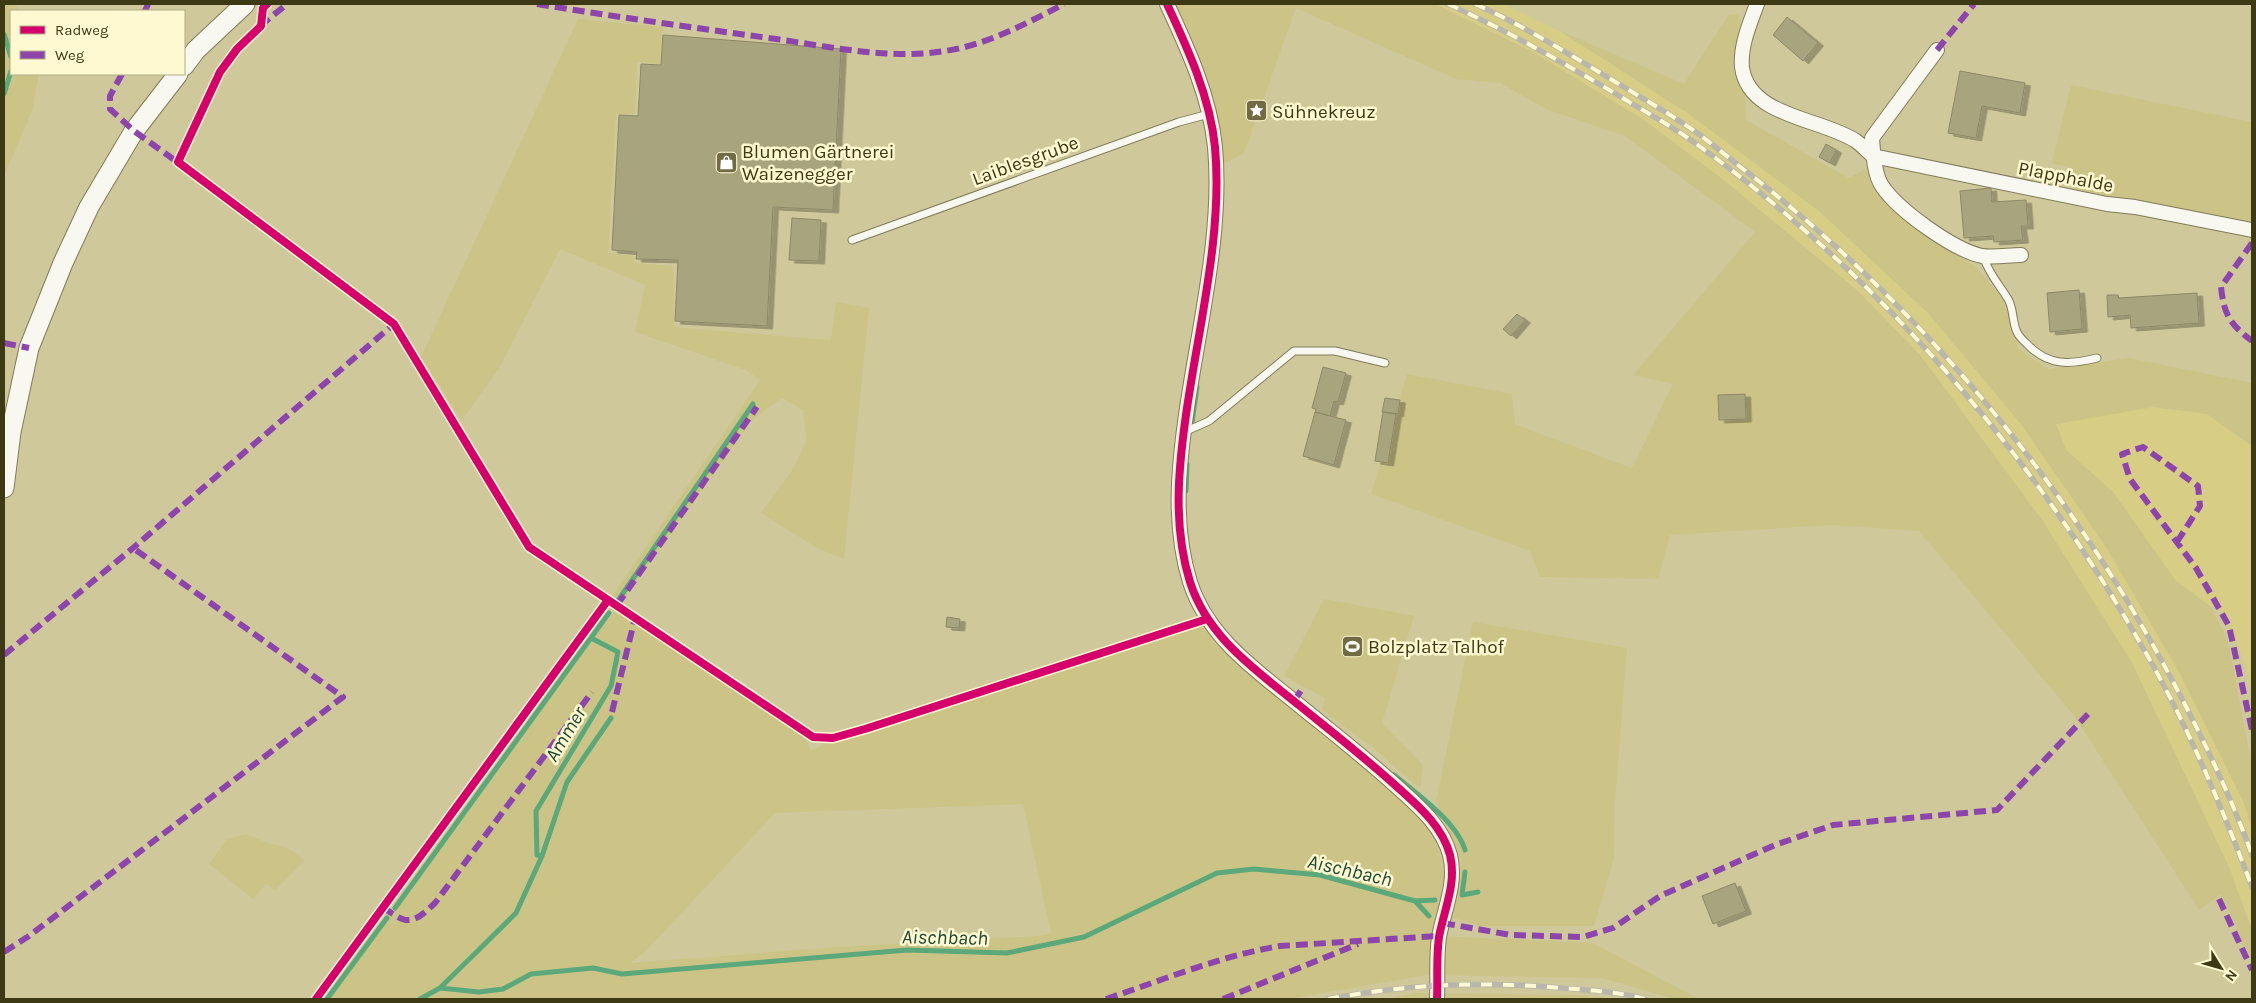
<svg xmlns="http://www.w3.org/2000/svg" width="2256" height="1003" font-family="Karla,sans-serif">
<defs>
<filter id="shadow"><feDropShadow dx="5.5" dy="3" stdDeviation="0" flood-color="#0004"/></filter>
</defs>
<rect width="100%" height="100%" fill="#cfc89a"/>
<path fill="#d7cd84" d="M1435,4H1503L1558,30L1689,114L1819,211L1928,313L2021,424L2106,547L2179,672L2243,801L2252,827V930L2229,867L2131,661L2042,520L1921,356L1858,291L1721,178L1644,120L1531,51Z
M2153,407L2207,414L2252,446V690L2238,643L2220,606H2210L2176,581L2113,492L2066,450L2056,424Z"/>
<path fill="#ccc486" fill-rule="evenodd" d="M4,4H16L18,11H11V74H39L32,111L4,176Z
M1175,4H1435L1531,51L1644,120L1721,178L1858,291L1921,356L2042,520L2131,661L2229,867L2252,930V962L2221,894L2199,910L2075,717L1919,531L1832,525L1670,535L1658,579L1540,577L1530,551L1371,494L1407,374L1512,394L1515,424L1632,468L1673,384L1633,375L1755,232L1625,136L1548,110L1500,83L1456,79L1296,8L1244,153L1223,164L1217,112L1197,53Z
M1738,14L1740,25L1733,68L1745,94L1746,120L1849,178L1867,168L1877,192L1929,238L1975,266L2003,299L2019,350L2048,369L2129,358L2252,383V446L2207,414L2153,407L2056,424L2066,450L2113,492L2176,581L2210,606L2224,632L2232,660L2252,767V827L2243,801L2179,672L2106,547L2021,424L1928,313L1819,211L1689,114L1558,30L1684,84L1728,15Z
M578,19L663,27L660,64L637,62L635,114H616L608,253L633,256L635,263L673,266L674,327L831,340L836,302L869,308L844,559L817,548L761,513L793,469L806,441L803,410L782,398L751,421L622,601L611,598L760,380L746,370L635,332L645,285L560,249L500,367L462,420L421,357Z
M2071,85L2252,122V225L2071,188L2068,167L2052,163Z
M1324,599L1414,616L1382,723L1423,765L1420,788L1372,747L1322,710L1325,698L1284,676Z
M615,610L805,738L811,751L832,740L1199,625L1331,735L1410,805L1437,840L1447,886L1432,929L1439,936L1593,943L1699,999H1674L1602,978L1427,975L1288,999H329ZM1023,804L1051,933L1038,936L837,947L630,963L647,950L775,813Z
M1473,622L1627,648L1615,804L1614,858L1594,926H1482L1453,918L1459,869L1462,863L1436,801Z
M246,834L268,843L286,847L305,860L275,890L266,884L253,899L209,864L227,839Z
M1415,993L1581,995L1615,999H1388Z"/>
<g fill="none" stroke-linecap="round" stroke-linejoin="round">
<path stroke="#5ba87a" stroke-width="5" d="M4,34L11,57
M4,94L11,71
M1192,423L1197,387
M1186,491L1187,464
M619,599L753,404
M1394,775C1416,793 1457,822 1465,850
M542,856L537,855L536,811L611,686L618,652L591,638
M1465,872L1462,895L1478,892
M1415,901L1429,916
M395,908L609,613
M440,988L479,992L503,989L531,974L593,968L622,974L907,950L1007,953L1084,937L1217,873L1254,869L1320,875L1415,901L1435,900
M327,999L387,918
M420,999L440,988L516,913L542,856L567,782L611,718"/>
</g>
<path fill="#a8a47e" stroke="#8d8867" filter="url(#shadow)" d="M1787,17L1818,43L1803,61L1773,35Z
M663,35L841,49L833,210L773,207L767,326L675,321L678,260L636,259L637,252L612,250L619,115L638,116L641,64L661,65Z
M1960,71L2025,83L2020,113L1982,106L1976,138L1948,133Z
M1826,144L1836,150L1830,163L1819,157Z
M1991,188L1992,202L2026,200L2028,226H2021L2023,240L1994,242L1993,236L1964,238L1960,191Z
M792,218L821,220L819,261L789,260Z
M2079,290L2082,329L2050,332L2047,293Z
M2197,293L2199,323L2131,328L2130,315L2108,317L2107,295H2118L2119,298Z
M1517,314L1525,320L1511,336L1503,329Z
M1323,367L1346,373L1338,402L1334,401L1330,416L1315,412L1316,409L1312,408Z
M1745,394L1746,419L1719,420L1718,395Z
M1385,398L1400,400L1398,414L1382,412Z
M1315,412L1346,420L1334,465L1303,456Z
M1383,412L1396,414L1388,463L1375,461Z
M947,617L960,619L959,628L946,627Z
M1735,883L1746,911L1713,924L1702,896Z"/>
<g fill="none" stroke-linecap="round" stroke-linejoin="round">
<defs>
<path id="lane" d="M852,240L1179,122L1209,114
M1983,256C1989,274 1998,283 2008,299C2014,309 2012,322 2017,332C2019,337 2024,341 2027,344C2048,366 2069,365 2097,358
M1184,432L1209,421L1294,351H1335L1385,363"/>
<path id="street" d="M1167,4C1188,49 1210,97 1215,147C1223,234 1198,329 1186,415C1178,471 1173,527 1190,582C1208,638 1256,670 1300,706C1332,732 1364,757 1395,785C1417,805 1442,825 1450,855C1457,883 1444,910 1439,937C1436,958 1438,979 1437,999
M1757,4C1750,23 1740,46 1742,67C1748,117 1821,118 1856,141C1862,145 1867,151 1873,156L2107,204L2135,207L2252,230
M1937,50L1872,138C1873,152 1874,174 1882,186C1899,211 1954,250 1982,256C1994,258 2009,255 2021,255"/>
<path id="secondary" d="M184,66L196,50L245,4
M4,488L11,432L29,348L63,263L89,207L134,131L178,74"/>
</defs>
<use href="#lane" stroke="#807c59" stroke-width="9"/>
<use href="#street" stroke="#807c59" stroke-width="16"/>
<use href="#secondary" stroke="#807c59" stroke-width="21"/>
<use href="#lane" stroke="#f8f7f0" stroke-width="7"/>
<use href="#street" stroke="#f8f7f0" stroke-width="14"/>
<use href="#secondary" stroke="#f8f7f0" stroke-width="19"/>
<defs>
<path id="rail" d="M1448,4C1506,30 1562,62 1616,94C1642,110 1670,125 1695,143C1884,279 2037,459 2151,662C2191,733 2223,810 2252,887
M1475,4C1518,23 1559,48 1599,72C1633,93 1668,112 1700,135C1719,149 1737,165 1756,179C1932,318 2075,494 2179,693C2206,745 2232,799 2252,855
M1328,999C1410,984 1479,981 1562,988C1589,990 1619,992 1645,999"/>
</defs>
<use href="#rail" stroke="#b9b7ab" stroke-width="5.5"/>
<use href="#rail" stroke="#fef9d0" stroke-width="4" stroke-dasharray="11" stroke-linecap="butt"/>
<path stroke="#8e44ad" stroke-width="6" stroke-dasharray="12 6" stroke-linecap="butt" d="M537,4C617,17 696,28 776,39C832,47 889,60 945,51C987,45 1027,23 1064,4
M145,11L148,4
M260,26L287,4
M1937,50L1974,4
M122,74L110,96V109L134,131L180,164
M2252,243L2221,287C2224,315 2230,324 2252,341
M4,343L29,348
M2177,542L2200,506L2198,486L2143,447L2122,454L2130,479L2196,568L2229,626L2252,730
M617,605L757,407
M4,655L133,548L394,324
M1294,701L1304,686
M612,712L635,618
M2219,899L2252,970
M383,907C408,926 413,924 435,903L592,692
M1443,923L1511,935L1583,937L1613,928L1660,896L1775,845L1833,825L1997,810L2088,714
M4,952L29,936L343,697L133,548
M1106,999C1163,980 1220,956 1280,946L1439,936
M1223,999L1358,944"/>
<defs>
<path id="cycleway" d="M267,4L263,8L261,26L237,49L220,72L178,162L394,324L529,547L813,737L833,738L865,729L1207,619
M1167,4C1188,49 1210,97 1215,147C1223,234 1198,329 1186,415C1178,471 1173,527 1190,582C1208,638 1256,670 1300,706C1332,732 1364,757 1395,785C1417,805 1442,825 1450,855C1457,883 1444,910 1439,937C1436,958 1438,979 1437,999
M316,999L608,600"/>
</defs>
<use href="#cycleway" stroke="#fef9d0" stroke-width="11"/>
<use href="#cycleway" stroke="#d6006c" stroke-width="8"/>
</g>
<defs>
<symbol id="sight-square" viewBox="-11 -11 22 22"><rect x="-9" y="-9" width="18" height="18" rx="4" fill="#706b44" stroke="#fef9d0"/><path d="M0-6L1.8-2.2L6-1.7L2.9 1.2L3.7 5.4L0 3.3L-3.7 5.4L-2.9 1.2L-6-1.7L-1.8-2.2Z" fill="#fff"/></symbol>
<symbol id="shop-square" viewBox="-11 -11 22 22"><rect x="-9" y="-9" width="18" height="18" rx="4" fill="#706b44" stroke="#fef9d0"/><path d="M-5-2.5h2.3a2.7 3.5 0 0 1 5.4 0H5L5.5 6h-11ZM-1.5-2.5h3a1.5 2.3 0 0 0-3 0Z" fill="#fff"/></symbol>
<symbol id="stadium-square" viewBox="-11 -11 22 22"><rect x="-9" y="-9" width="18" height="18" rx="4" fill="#706b44" stroke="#fef9d0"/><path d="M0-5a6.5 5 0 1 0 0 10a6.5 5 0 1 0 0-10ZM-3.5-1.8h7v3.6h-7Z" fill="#fff"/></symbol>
</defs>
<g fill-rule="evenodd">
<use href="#sight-square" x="1244" y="98" width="25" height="25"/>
<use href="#shop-square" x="714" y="150" width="25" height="25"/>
<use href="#stadium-square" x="1340" y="634" width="25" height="25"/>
</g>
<g text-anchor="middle" stroke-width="5" stroke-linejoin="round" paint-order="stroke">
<g font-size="19" fill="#3d3915" stroke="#fef9d0" text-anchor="start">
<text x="1272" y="118">Sühnekreuz</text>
<text x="742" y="158">Blumen Gärtnerei<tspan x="742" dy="22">Waizenegger</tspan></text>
<text x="1368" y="653">Bolzplatz Talhof</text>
</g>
<g font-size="19" fill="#3d3915" stroke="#fef9d0">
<text transform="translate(1025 160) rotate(-20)" y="7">Laiblesgrube</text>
<text transform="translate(2066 176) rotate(11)" y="7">Plapphalde</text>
</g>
<g font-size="20" font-style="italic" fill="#1d4935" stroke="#fef9d0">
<text transform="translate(565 734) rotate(-59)" y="7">Ammer</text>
<text transform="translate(1350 870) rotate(13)" y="7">Aischbach</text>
<text transform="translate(945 937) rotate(1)" y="7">Aischbach</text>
</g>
</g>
<rect width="2256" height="1003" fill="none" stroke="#3d3915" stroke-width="10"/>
<rect x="10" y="10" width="175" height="65" fill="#fef9d0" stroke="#b1ac85"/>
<rect x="20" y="26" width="25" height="8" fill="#d6006c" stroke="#b1ac85"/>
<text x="55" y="35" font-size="15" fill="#3d3915">Radweg</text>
<rect x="20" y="51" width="25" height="8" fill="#8e44ad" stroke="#b1ac85"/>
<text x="55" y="60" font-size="15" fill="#3d3915">Weg</text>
<g transform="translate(2221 968) rotate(127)" stroke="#fef9d0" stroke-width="4" paint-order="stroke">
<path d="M0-4L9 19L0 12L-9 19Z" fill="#3d3915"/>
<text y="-8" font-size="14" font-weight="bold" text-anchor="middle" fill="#3d3915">N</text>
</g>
</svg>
